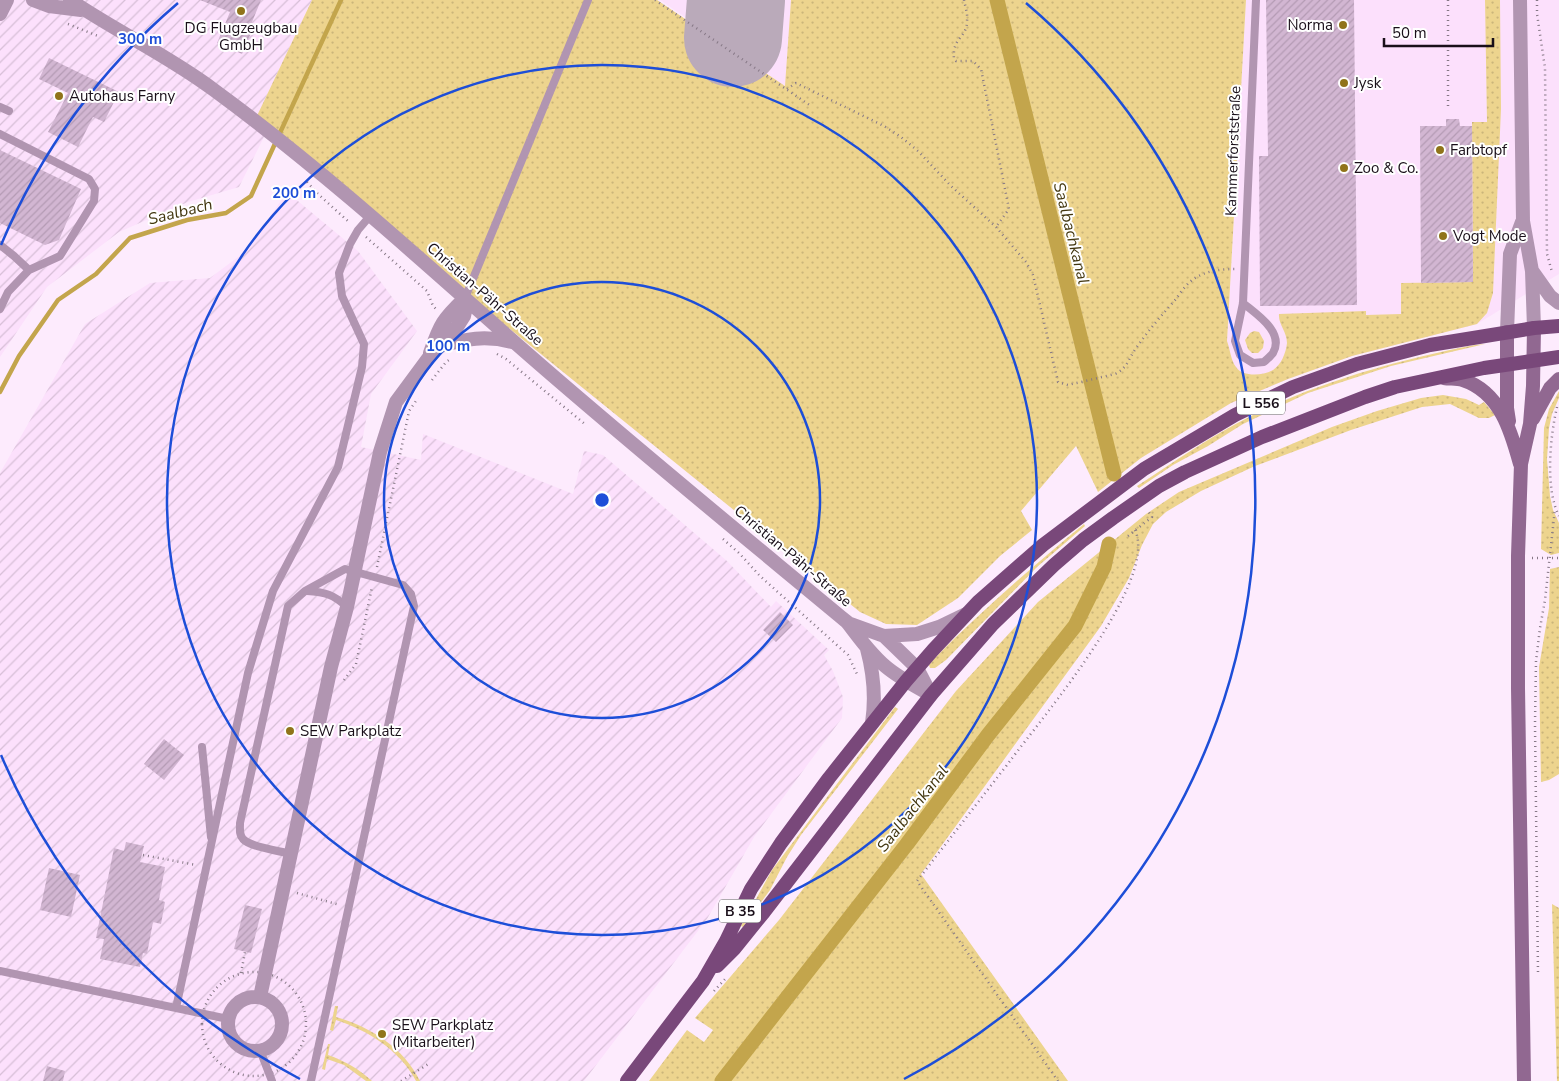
<svg xmlns="http://www.w3.org/2000/svg" width="1559" height="1081" font-family="'Nunito Sans',sans-serif">
<defs>
<pattern id="industrial-furrows" width="10" height="10" patternUnits="userSpaceOnUse" patternTransform="scale(1.25)"><rect width="10" height="10" fill="#fce0fc"/><path d="M-1 1l2-2M0 10L10 0M9 11l2-2" fill="none" stroke="#d7bfd7"/></pattern>
<pattern id="grass-dots" width="8" height="8" patternUnits="userSpaceOnUse" patternTransform="scale(1.25)"><rect width="8" height="8" fill="#edd48e"/><path d="M2 2h.1M6 6h.1" fill="none" stroke="#cbb57a" stroke-width="1.8" stroke-linecap="round"/></pattern>
<pattern id="building-hatch" width="6" height="6" patternUnits="userSpaceOnUse" patternTransform="scale(1.25)"><rect width="6" height="6" fill="#d2b6d2"/><path d="M-1 1l2-2M0 6l6-6M5 7l2-2" fill="none" stroke="#b49bb4"/></pattern>
</defs>
<rect width="100%" height="100%" fill="#fdebfd"/>
<path fill="#fce0fc" d="M660,0H791L786,86H785Z
M1246,0H1559V274L1477,324L1352,356L1288,379L1231,403L1227,341Z"/>
<path fill="url(#industrial-furrows)" d="M0,0H312L255,120L267,131L239,187L188,202L119,232L47,287L0,357Z
M287,192L358,251L417,331L371,394L361,447L421,460L423,434L573,494L584,451L603,455L727,561L771,607L776,601L829,650L824,655L833,671L843,697L842,718L754,837L707,919L584,1081H0V473L85,324L150,283L210,278L246,251Z"/>
<path fill="url(#grass-dots)" d="M312,0H657L785,86L791,0H1246L1227,341C1230,349 1231,361 1236,367C1242,377 1263,376 1273,370C1281,365 1286,353 1287,343C1287,332 1278,324 1279,314L1366,311V315L1401,314V283L1473,282L1472,122H1487L1485,0H1500L1501,109L1493,293L1487,313L1477,324L1352,356L1288,379L1231,403L1141,458L1098,492L1076,446L1021,511L1032,530L1000,556L958,598L917,625L886,624L860,612L370,216L255,120Z
M1254,331L1259,332L1264,341L1263,348L1258,353H1252L1248,349L1245,340L1250,333Z
M1485,344L1391,366L1308,393L1243,424L1208,446L1173,465L1139,488L1137,486C1174,462 1211,436 1251,416C1321,381 1398,360 1475,345Z
M1559,391V398L1552,414L1549,428L1547,459L1550,496L1553,510L1559,523V553L1551,555L1541,549L1544,428L1549,409Z
M1443,395L1466,399L1479,405L1484,402L1495,415L1489,418H1479L1450,404L1422,407L1351,430L1255,466L1201,491L1166,512L1153,524L1142,545L1129,578L1101,626L921,874L1068,1081H649L687,1030L704,1042L713,1030L695,1018L779,920L956,691L1038,602L1146,514L1179,492L1332,427L1377,411L1421,398Z
M1084,524L1085,526L1037,567L946,660L935,668H930L929,665L935,658C982,610 1032,567 1084,524Z
M1559,567V774L1549,780L1541,782L1539,667L1549,608L1550,569Z
M895,707L898,709L801,835L787,857L770,890L743,927L741,926L772,870Z
M1552,904L1559,908V1081H1557Z
M335,1006H338L336,1017C371,1027 404,1048 420,1081H416C400,1050 367,1030 336,1020L333,1031L330,1030Z
M328,1044H330L328,1055C345,1061 359,1069 372,1081H366L344,1065L327,1059L325,1070L322,1069Z"/>
<g fill="none" stroke-linecap="round" stroke-linejoin="round">
<path stroke="#c3a54c" stroke-width="4.5" d="M0,392L19,356L58,300L96,274L130,238L187,220L226,213L251,196L341,0"/>
<path stroke="#c3a54c" stroke-width="15" d="M997,0L1114,474
M722,1081L907,844L988,735L1075,626L1104,567L1109,544"/>
<path stroke="#baaaba" stroke-width="98" d="M733,38L736,0"/>
</g>
<path fill="url(#building-hatch)" d="M200,0H261L248,32L251,33L242,54L217,43L230,12Z
M1266,0H1354L1357,305L1260,306L1259,156H1268Z
M49,58L119,92L104,122L93,117L78,147L48,132L68,93L39,79Z
M1446,119H1459L1460,126H1472L1473,282L1421,283L1420,126H1446Z
M0,150L81,189L59,240L45,245L0,223Z
M780,612L793,625L776,642L763,630Z
M164,739L184,755L164,780L144,764Z
M126,842L144,846L140,862L165,867L159,900L165,902L161,924L153,922L147,954L143,953L140,967L100,959L104,939L96,938L114,848L124,851Z
M49,868L80,875L71,917L40,910Z
M245,905L262,909L251,953L234,949Z
M47,1066L65,1071L63,1081H43Z"/>
<g fill="none" stroke-linecap="round" stroke-linejoin="round">
<path stroke="#867886" stroke-width="2.5" stroke-dasharray="1 4" stroke-linecap="butt" d="M655,0L811,106
M964,0C965,6 968,14 967,21C967,38 952,37 954,59L956,61H973L981,69L1009,209L996,227
M1537,0V14L1545,68L1547,254L1552,272
M68,24L98,36
M787,89L796,83L884,126L901,137L918,151L951,186L996,227L1026,262L1033,275L1058,382L1068,385L1115,374C1126,369 1128,361 1134,351C1147,332 1161,316 1176,299C1180,293 1185,286 1191,281C1203,271 1220,269 1235,269
M1448,106V0
M307,182L318,194L350,223
M366,237L427,291L433,306L436,309
M497,354L506,359L586,425
M432,380L446,362L452,358
M1557,407C1550,437 1545,489 1559,516
M1128,536L1152,517L1148,511
M723,539L739,553L760,576L848,655L857,674
M1532,558H1559
M377,567L409,411L418,398
M344,680L356,664L372,587
M143,855L196,865
M297,893L340,905
M202 1024a52 52 0 1 1 104 0a52 52 0 1 1-104 0Z
M1538,972L1535,724L1536,661L1540,628L1545,600L1555,509
M241,973L245,952
M714,991L727,977
M401,1081L430,1063
M1058,1081L917,881C948,841 979,801 1010,761C1041,719 1159,581 1135,530"/>
<path stroke="#b195b1" stroke-width="8" d="M0,107L9,111
M0,134L89,179L95,189L94,201L60,256L29,270
M0,245L14,256L29,270L8,292L0,309
M465,298L588,0
M1243,303C1256,314 1285,332 1273,353C1271,356 1267,359 1264,362L1253,363L1240,355L1235,341L1243,303L1256,0
M307,591C326,592 334,595 347,607
M202,747L211,837
M291,854C280,851 250,847 243,839C239,835 240,829 240,823L288,606L305,591L345,569L403,585L411,594L414,606L311,1081
M0,971L228,1019
M176,1008L248,673L273,591L338,467L362,367L364,344L342,296L339,273L350,244L358,230L370,216
M260,1050L272,1081"/>
<path stroke="#b195b1" stroke-width="14" d="M33,0L49,6L81,10
M70,0C117,32 169,56 214,90C319,167 416,255 513,341C622,437 735,529 847,622C859,638 870,653 885,666C899,678 915,686 931,695
M0,14L7,0
M440,346C466,339 485,335 512,342
M430,353C440,324 443,319 465,298
M848,623L884,636L917,668L931,695
M884,636L917,634L939,627L966,614
M867,649C874,675 876,697 872,723
M260,997L331,667L347,607L380,452L396,402L430,356L457,327L464,316L466,307L465,298
M228 1024a27 27 0 1 1 54 0a27 27 0 1 1-54 0Z"/>
<path stroke="#b195b1" stroke-width="14" d="M1520,0L1523,221L1532,271L1534,328
M1533,272L1550,296L1559,303
M1507,332L1510,254L1522,222"/>
<path stroke="#916891" stroke-width="14" d="M1507,332V408L1509,421
M1444,378C1450,379 1457,378 1463,380C1500,392 1511,431 1520,464
M1533,419L1550,388L1559,379
M1524,1081L1518,688V556L1521,464L1530,424L1533,386L1534,328"/>
<path stroke="#79487a" stroke-width="14" d="M717,966L734,949L764,912L931,695L993,624L1054,565L1083,540L1113,518L1159,486L1185,472L1262,437L1365,397L1395,387L1484,368L1559,357
M627,1081L703,981L726,941L751,889L781,843L829,778L906,681L933,650L978,602L1043,545L1144,469L1235,415L1293,387L1357,364L1430,345L1534,328L1559,326"/>
</g>
<g fill="none" stroke="#1d4ed8" stroke-width="2.5">
<circle cx="602" cy="500" r="218"/>
<circle cx="602" cy="500" r="435"/>
<path d="M300 1079A653 653 0 0 1 1 755M1 245A653 653 0 0 1 178 3M1026 3A653 653 0 0 1 904 1079"/>
</g>
<g fill="#90741a" stroke="#fff" stroke-width="2">
<circle cx="241" cy="11" r="5"/>
<circle cx="1343" cy="25" r="5"/>
<circle cx="1344" cy="83" r="5"/>
<circle cx="59" cy="96" r="5"/>
<circle cx="1440" cy="150" r="5"/>
<circle cx="1344" cy="168" r="5"/>
<circle cx="1443" cy="236" r="5"/>
<circle cx="290" cy="731" r="5"/>
<circle cx="382" cy="1034" r="5"/>
</g>
<g text-anchor="middle" stroke-width="4" stroke-linejoin="round" paint-order="stroke">
<g fill="#fff" stroke="#5e575e" stroke-width="1">
<rect x="1237" y="391.5" width="48" height="23" rx="4"/>
<rect x="719" y="899.5" width="42" height="23" rx="4"/>
</g>
<g font-size="14" font-weight="bold" fill="#190f19">
<text x="1261" y="408">L 556</text>
<text x="740" y="916">B 35</text>
</g>
<g font-size="15" fill="#190f19" stroke="#fff" text-anchor="start">
<text x="1333" y="30" text-anchor="end">Norma</text>
<text x="241" y="33" text-anchor="middle">DG Flugzeugbau<tspan x="241" dy="17">GmbH</tspan></text>
<text x="1354" y="88">Jysk</text>
<text x="69" y="101">Autohaus Farny</text>
<text x="1450" y="155">Farbtopf</text>
<text x="1354" y="173">Zoo &amp; Co.</text>
<text x="1453" y="241">Vogt Mode</text>
<text x="300" y="736">SEW Parkplatz</text>
<text x="392" y="1030">SEW Parkplatz<tspan x="392" dy="17">(Mitarbeiter)</tspan></text>
</g>
<g font-size="15" fill="#190f19" stroke="#fff">
<text transform="translate(1233 151) rotate(-88)" y="5">Kammerforststraße</text>
<text transform="translate(485 294) rotate(41)" y="5">Christian-Pähr-Straße</text>
<text transform="translate(793 556) rotate(40)" y="5">Christian-Pähr-Straße</text>
</g>
<g font-size="16" font-style="italic" fill="#42360f" stroke="#fff">
<text transform="translate(180 211) rotate(-14)" y="6">Saalbach</text>
<text transform="translate(1072 233) rotate(76)" y="6">Saalbachkanal</text>
<text transform="translate(912 808) rotate(-52)" y="6">Saalbachkanal</text>
</g>
</g>
<circle cx="602" cy="500" r="8" fill="#1d4ed8" stroke="#fff" stroke-width="2.5"/>
<g font-size="15" text-anchor="middle" font-weight="bold" fill="#1d4ed8" stroke="#fff" stroke-width="4" stroke-linejoin="round" paint-order="stroke">
<text x="140" y="44">300 m</text>
<text x="294" y="198">200 m</text>
<text x="448" y="351">100 m</text>
</g>
<path d="M1384 38v8h109v-8" fill="none" stroke="#190f19" stroke-width="2.5"/>
<text x="1392" y="38" font-size="15" fill="#190f19" stroke="#ffffff" stroke-width="4" paint-order="stroke">50 m</text>
</svg>
